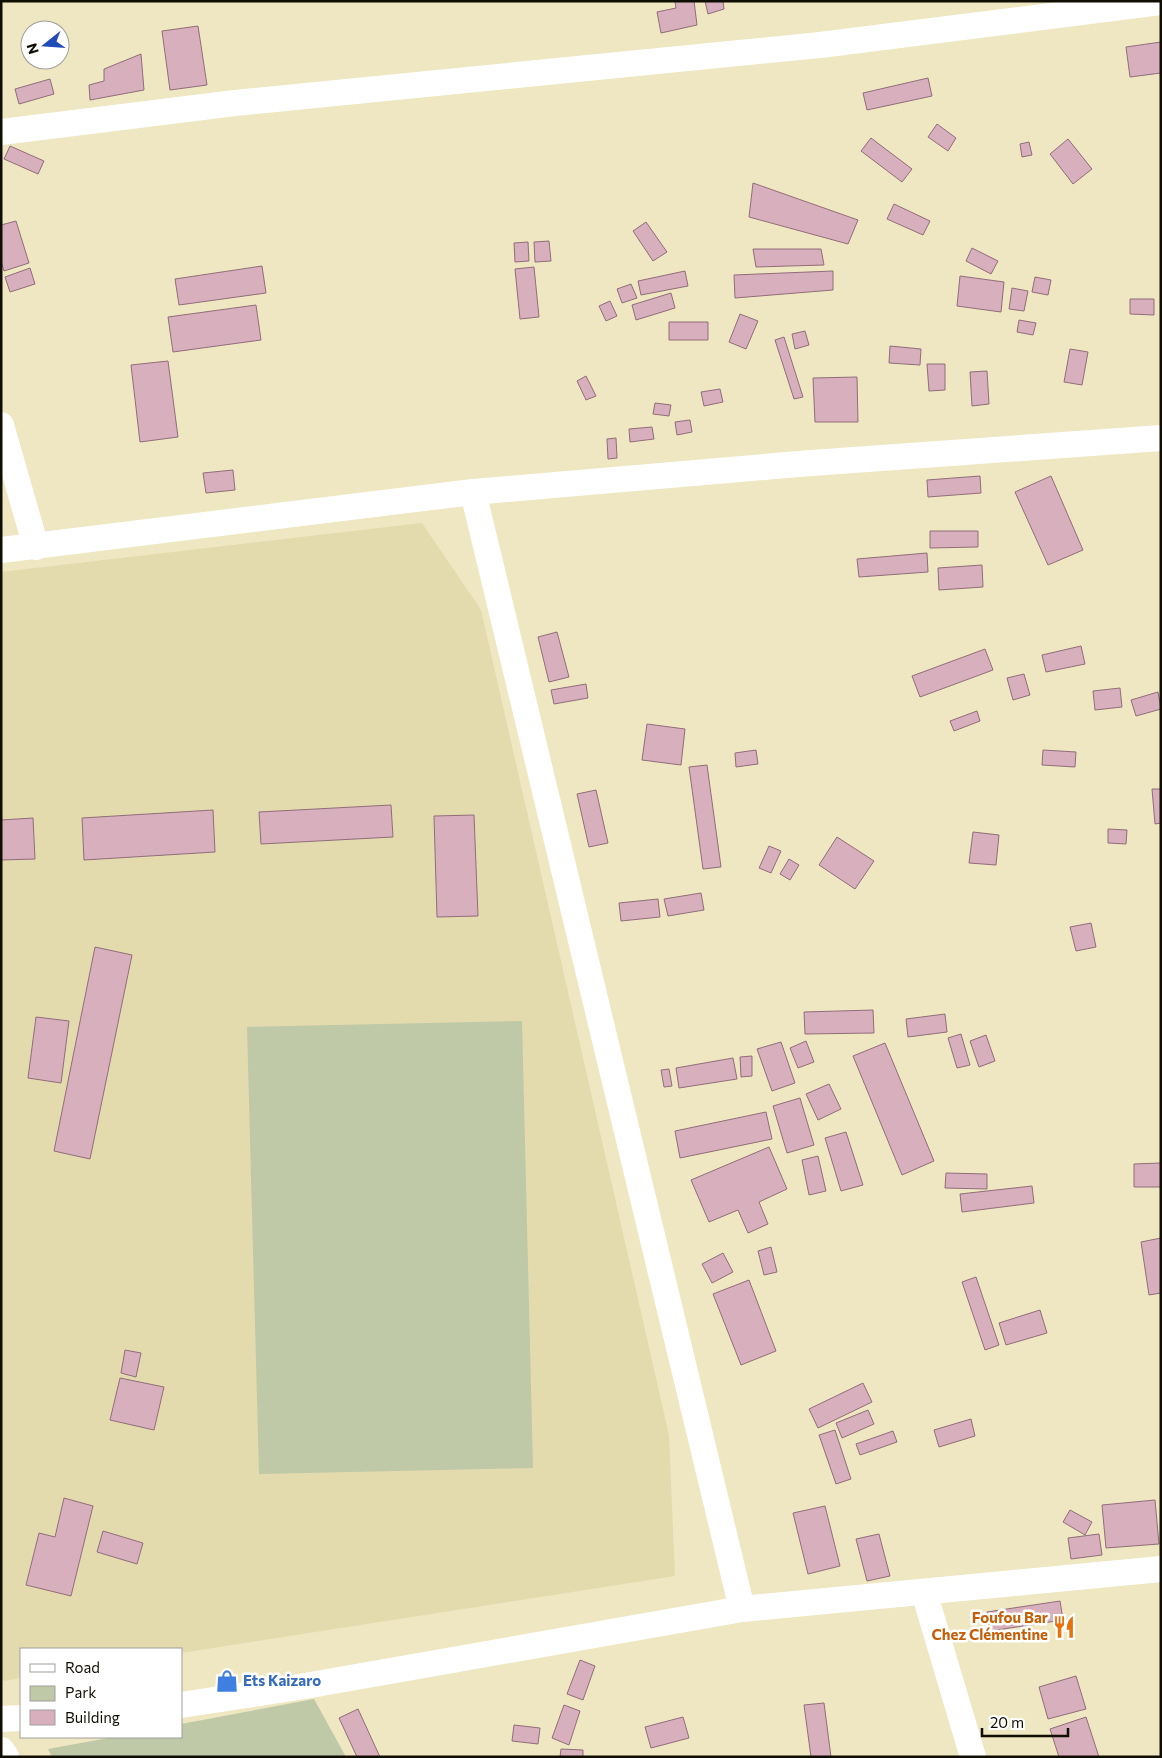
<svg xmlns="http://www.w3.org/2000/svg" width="1162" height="1758" font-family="Commissioner,sans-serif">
<rect width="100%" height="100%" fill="#eee7c1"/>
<path fill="#e3dbae" d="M422,523L481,610L669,1435L675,1576L181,1653V1649H21V1678L4,1681L1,1676V572Z"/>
<path fill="#bfc8a7" d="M522,1021L533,1468L259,1474L247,1027Z
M314,1699L346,1757H52L48,1749L114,1737H181V1724Z"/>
<path fill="#d7afbd" stroke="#916d7a" d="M675,1H694L697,25L661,33L657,12L676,8Z
M705,1H723L724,9L708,14Z
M198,26L207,85L170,90L162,31Z
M1161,42V73L1130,77L1126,47Z
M141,54L144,90L90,100L89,85L104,81V69Z
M928,78L932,96L867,110L863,93Z
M50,79L54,94L19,104L15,89Z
M937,124L956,138L948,151L928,137Z
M871,138L912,169L902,182L861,151Z
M1068,139L1092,169L1073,184L1050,154Z
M1029,142L1032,155L1022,157L1020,144Z
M10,146L44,161L38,174L4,159Z
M753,183L858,220L848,244L749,217Z
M894,204L930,221L923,235L887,219Z
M16,221L29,263L4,271L1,261V225Z
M646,222L667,252L653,261L633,231Z
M549,241L551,261L535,262L534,242Z
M528,242L529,261L515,262L514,243Z
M972,248L998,261L991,274L966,261Z
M753,249H821L824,265L756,267Z
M262,266L266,293L179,305L175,279Z
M534,267L539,317L520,319L515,269Z
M30,268L35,284L10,292L5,277Z
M685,271L688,286L641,295L638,281Z
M833,271V290L735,298L734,275Z
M960,276L1004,282L1001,312L957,306Z
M1035,277L1051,280L1048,295L1032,292Z
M631,284L637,298L622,303L617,289Z
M1012,288L1028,291L1024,311L1009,309Z
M671,293L675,308L636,320L632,305Z
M1130,299H1154V315L1130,314Z
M610,301L617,316L606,321L599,306Z
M256,305L261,340L173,352L168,317Z
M740,314L758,321L746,349L729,342Z
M1019,320L1036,323L1033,335L1017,332Z
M669,322H708V340H669Z
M805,331L809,345L795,349L792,334Z
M784,337L803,397L794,399L775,340Z
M890,346L921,349L920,365L889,363Z
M1070,349L1088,352L1082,385L1064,382Z
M168,361L178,437L140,442L131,365Z
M927,364H945V390L929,391Z
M987,371L989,404L972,406L970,372Z
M586,376L596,396L586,400L577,381Z
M857,377L858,422H815L813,378Z
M720,389L723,402L704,406L701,392Z
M655,403L671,405L669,416L653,414Z
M690,420L692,432L677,435L675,422Z
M652,427L654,439L630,442L629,429Z
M616,438L617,458L608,459L607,439Z
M233,470L235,490L206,493L203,473Z
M980,476L981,493L928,497L927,480Z
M1051,476L1083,550L1048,565L1015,492Z
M930,531H978V547L930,548Z
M927,553L928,572L859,577L857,559Z
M982,565L983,587L939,590L938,568Z
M557,632L569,677L549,682L538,637Z
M1081,646L1085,664L1046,672L1042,655Z
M985,649L993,670L920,697L912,676Z
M1024,674L1030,695L1013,700L1007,678Z
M586,684L588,698L554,704L551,690Z
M1120,688L1122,707L1095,710L1093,691Z
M1158,692L1161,709L1136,716L1131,700Z
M977,711L980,721L954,731L950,721Z
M647,724L685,729L681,765L642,760Z
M756,750L758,764L736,767L735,753Z
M1043,750L1076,752L1075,767L1042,765Z
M707,765L721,867L703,869L689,767Z
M1152,789H1161V823L1155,824Z
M596,790L608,843L589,847L577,794Z
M391,805L393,837L261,844L259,812Z
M213,810L215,852L84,860L82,818Z
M474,815L478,916L437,917L434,816Z
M33,818L35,859L1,860V820Z
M1108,829L1127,830L1126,844L1108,843Z
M973,832L999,835L996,865L969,863Z
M837,837L874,861L855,889L819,865Z
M769,846L781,851L771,873L759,868Z
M789,859L799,865L790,880L780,874Z
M701,893L704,910L668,916L664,899Z
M658,899L660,917L621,921L619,903Z
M1091,923L1096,947L1076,951L1070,927Z
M95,947L132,955L90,1159L54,1151Z
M873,1010L874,1033L805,1034L804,1012Z
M945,1014L947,1032L908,1037L906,1019Z
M36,1017L69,1021L61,1083L28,1078Z
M961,1034L970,1065L957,1068L948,1038Z
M986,1035L995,1061L979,1067L970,1041Z
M806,1041L814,1062L798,1068L790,1048Z
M781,1042L795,1083L772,1091L757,1049Z
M885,1043L934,1161L902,1175L853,1056Z
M752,1056V1076L741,1077L740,1057Z
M733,1058L737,1079L679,1088L676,1068Z
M669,1069L672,1086L664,1087L661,1070Z
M829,1084L841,1109L818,1120L806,1094Z
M800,1098L814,1145L787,1153L773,1106Z
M766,1112L772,1139L680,1158L675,1131Z
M846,1132L863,1185L841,1191L825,1138Z
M769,1147L787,1189L759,1202L768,1224L748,1233L738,1210L709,1222L691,1180Z
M818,1156L826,1191L809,1195L802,1160Z
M1161,1163V1187H1134V1164Z
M946,1173L987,1174V1189L945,1188Z
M1032,1186L1034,1203L962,1212L960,1194Z
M1161,1238V1293L1149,1295L1141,1242Z
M771,1247L777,1272L764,1275L758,1251Z
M723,1253L733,1272L712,1283L702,1264Z
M976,1277L999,1345L985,1350L962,1282Z
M749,1280L776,1351L741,1365L713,1294Z
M1040,1310L1047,1333L1006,1345L999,1323Z
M125,1350L141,1353L136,1377L121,1373Z
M120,1378L164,1387L154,1430L110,1420Z
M863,1383L872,1402L818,1428L809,1409Z
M868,1410L874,1424L842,1438L836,1423Z
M971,1419L975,1436L939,1447L934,1430Z
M835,1430L851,1479L836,1484L819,1435Z
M893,1431L897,1442L860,1455L856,1444Z
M64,1498L93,1506L71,1596L26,1585L39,1533L55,1537Z
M1155,1500L1159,1544L1106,1548L1102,1505Z
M825,1506L840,1566L808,1574L793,1513Z
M1070,1510L1092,1522L1085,1535L1063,1522Z
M103,1531L143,1543L137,1564L97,1552Z
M879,1534L890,1576L867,1581L856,1539Z
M1099,1534L1102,1555L1071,1559L1068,1538Z
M1060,1601L1063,1620L990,1631L987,1612Z
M580,1660L595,1666L583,1700L567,1694Z
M1076,1676L1086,1709L1048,1719L1039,1687Z
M824,1703L831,1757H811L804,1705Z
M564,1705L580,1711L569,1745L552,1738Z
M358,1709L380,1757H357L339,1718Z
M683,1717L689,1738L651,1748L645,1727Z
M1086,1717L1099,1757H1059L1050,1729Z
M514,1725L540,1728L538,1744L512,1741Z
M561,1749L583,1750V1757H560Z"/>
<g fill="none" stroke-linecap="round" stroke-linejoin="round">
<path stroke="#fff" stroke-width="26" d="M1,132L235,103L820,45L1161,2
M1,425L36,547
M473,492L742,1609
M1,550L473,492L798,464L1161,438
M924,1592L973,1757
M181,1705L305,1686L742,1609L1161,1569
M1,1719L21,1718"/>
<path stroke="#fff" stroke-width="28" d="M1,1751L5,1757"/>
</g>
<defs>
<symbol id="restaurant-bare" viewBox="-9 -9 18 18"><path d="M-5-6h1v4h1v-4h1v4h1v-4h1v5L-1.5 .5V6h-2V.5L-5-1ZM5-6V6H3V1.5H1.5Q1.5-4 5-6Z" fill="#e8710a" stroke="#fff" stroke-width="2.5" paint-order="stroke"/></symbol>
<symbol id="shop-bare" viewBox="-9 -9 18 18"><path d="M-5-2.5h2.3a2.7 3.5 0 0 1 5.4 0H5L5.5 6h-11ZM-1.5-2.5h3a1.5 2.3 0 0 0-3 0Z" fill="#3f7fe0" stroke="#fff" stroke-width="2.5" paint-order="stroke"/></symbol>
</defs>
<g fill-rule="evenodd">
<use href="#restaurant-bare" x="1048" y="1611" width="32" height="32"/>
<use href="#shop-bare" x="211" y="1665" width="32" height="32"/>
</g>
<g text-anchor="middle" stroke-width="5" stroke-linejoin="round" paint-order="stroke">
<g font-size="15" font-weight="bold" fill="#c56008" stroke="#fff" text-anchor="end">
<text x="1048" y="1623">Foufou Bar<tspan x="1048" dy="17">Chez Clémentine</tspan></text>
</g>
<g font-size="15" font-weight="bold" fill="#366cbe" stroke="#fff" text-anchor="start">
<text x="243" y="1686">Ets Kaizaro</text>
</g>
</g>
<rect width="1162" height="1758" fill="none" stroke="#100e03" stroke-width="5"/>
<rect x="20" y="1648" width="162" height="90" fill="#ffffff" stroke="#9f9f9a"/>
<rect x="30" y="1664" width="25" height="8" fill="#ffffff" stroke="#9f9f9a"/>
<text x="65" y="1673" font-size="15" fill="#100e03">Road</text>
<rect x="30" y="1686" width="25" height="15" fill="#bfc8a7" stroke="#9f9f9a"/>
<text x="65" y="1698" font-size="15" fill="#100e03">Park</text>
<rect x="30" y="1710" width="25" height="15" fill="#d7afbd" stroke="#9f9f9a"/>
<text x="65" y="1723" font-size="15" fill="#100e03">Building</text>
<g transform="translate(45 45) rotate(253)"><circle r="24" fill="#ffffff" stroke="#9f9f9a"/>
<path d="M0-4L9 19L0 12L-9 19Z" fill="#214bb9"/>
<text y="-8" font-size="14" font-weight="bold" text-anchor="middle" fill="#100e03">N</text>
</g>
<path d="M982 1728v8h86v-8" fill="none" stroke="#100e03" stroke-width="2.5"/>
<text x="990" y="1728" font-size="15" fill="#100e03" stroke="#ffffff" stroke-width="4" paint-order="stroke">20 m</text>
</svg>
